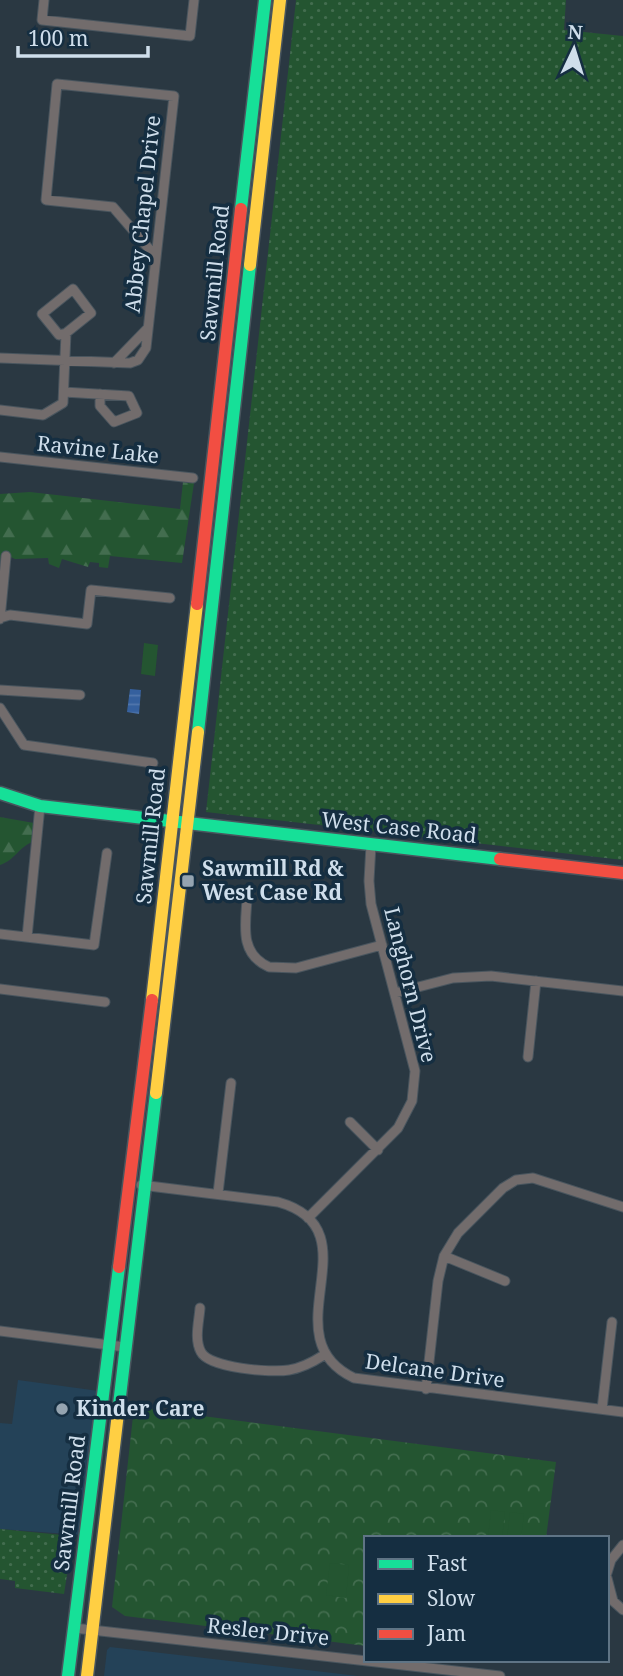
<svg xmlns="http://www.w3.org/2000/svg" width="623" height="1676" font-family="'Noto Serif',serif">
<defs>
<pattern id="grass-dots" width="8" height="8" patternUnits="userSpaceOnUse" patternTransform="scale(1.75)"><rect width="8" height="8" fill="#245531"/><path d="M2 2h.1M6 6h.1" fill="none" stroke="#436d4f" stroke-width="1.8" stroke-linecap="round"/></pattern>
<pattern id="forest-firs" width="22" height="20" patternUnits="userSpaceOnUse" patternTransform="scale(1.75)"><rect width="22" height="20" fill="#245531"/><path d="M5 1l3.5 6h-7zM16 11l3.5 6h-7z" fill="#436d4f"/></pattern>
<pattern id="park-crowns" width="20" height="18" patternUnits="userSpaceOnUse" patternTransform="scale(1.75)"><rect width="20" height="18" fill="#245531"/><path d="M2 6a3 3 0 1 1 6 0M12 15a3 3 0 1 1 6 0" fill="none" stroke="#436d4f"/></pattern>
<pattern id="water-rules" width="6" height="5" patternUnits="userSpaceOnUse" patternTransform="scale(1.75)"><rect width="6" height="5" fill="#35609e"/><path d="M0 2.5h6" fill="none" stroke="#5176ac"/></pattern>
</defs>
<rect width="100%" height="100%" fill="#2a3842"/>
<path fill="#244258" d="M18,1380L99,1391L80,1535L0,1529V1423L12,1424Z
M110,1647L358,1676H104L107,1650Z"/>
<path fill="url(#grass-dots)" d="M296,0H566L564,30L623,36V860L206,812Z
M0,1529L73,1536L64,1594L15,1588V1581L0,1579Z"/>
<path fill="url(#forest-firs)" d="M183,482L194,483L182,563L110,556L108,568L99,567V563L90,562L88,567L62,559L59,568L49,564L48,558L15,559L4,554L0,568V494L30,492L180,509Z
M0,817L34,823L32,842C18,848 15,860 0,865Z"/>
<path fill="url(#park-crowns)" d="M134,1407L556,1462L546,1538H366V1646L125,1616L112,1607Z"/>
<path fill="#245531" d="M144,643L158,645L155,676L141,674Z
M491,1510L505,1512L502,1538H488Z
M510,1512L524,1514L521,1538H507Z
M330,1563L349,1565L346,1598L326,1595Z"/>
<path fill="url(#water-rules)" d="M130,689L141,690L139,714L127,712Z"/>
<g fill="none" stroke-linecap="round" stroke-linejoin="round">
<defs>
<path id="street" d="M44,0L42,20L190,36L194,0
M73,289L91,313L66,333L59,335L42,314Z
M0,358L130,363L138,360L146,348L174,96L57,84L46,200L113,207L156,257
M114,363L147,329
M64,392L129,396L137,413L114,422L100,406V394
M0,410L43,415L63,403L66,333
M0,457L193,478
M0,618L10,615L87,624L91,590L170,598
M0,619L6,556
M0,690L80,695
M0,708L24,745L153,763
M247,900C245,927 240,954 269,967L296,968L382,945
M0,934L94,945L107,853
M27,937L40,806
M0,989L105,1002
M395,993L453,978L491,976L623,991
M528,1057L536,981
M350,1122L378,1150
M141,1185L278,1202C378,1230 267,1337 354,1378L623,1412
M218,1193L231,1083
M308,1218L398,1128L412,1101L415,1071L371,904L369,881L371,845
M444,1256L505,1281
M200,1308C199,1322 194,1339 201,1352C209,1368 271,1373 289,1370C302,1368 313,1362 324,1355
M0,1331L125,1347
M426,1389L438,1281L444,1256L458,1233L503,1188L516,1180L533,1178L623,1207
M602,1409L612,1322
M607,1573L611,1560L623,1545
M607,1578L613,1601L623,1610
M74,1628L500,1676"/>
<path id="fast" d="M241,209L265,0
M198,732L250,265
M0,793L40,806L500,859
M118,1413L156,1093
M68,1676L119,1267"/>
<path id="slow" d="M250,265L280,0
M152,1000L197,604
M156,1093L198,732
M87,1676L118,1413"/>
<path id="jam" d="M197,604L241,209
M500,859L623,873
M119,1267L152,1000"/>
</defs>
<use href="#street" stroke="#49555e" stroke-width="11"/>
<use href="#fast" stroke="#49555e" stroke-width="15"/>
<use href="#slow" stroke="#49555e" stroke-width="15"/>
<use href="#jam" stroke="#49555e" stroke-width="15"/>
<use href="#street" stroke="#726c6c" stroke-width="9"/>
<use href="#fast" stroke="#16e098" stroke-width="12"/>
<use href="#slow" stroke="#ffcf43" stroke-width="12"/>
<use href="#jam" stroke="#f24e42" stroke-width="12"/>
</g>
<g fill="#95a4b0" stroke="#152e41" stroke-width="2.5">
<rect x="181" y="874" width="14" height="14" rx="3.5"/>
<circle cx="62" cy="1409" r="7"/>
</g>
<g text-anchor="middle" stroke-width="7" stroke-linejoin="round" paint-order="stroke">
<g font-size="21" fill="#cfdeeb" stroke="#152e41">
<text transform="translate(143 214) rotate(-84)" y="7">Abbey Chapel Drive</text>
<text transform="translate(215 273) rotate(-84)" y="7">Sawmill Road</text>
<text transform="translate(98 450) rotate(6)" y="7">Ravine Lake</text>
<text transform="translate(399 828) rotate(6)" y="7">West Case Road</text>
<text transform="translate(151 836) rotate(-84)" y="7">Sawmill Road</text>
<text transform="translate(410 985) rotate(76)" y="7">Langhorn Drive</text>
<text transform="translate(435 1371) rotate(8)" y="7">Delcane Drive</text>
<text transform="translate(70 1503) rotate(-83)" y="7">Sawmill Road</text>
<text transform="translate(268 1632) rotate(6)" y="7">Resler Drive</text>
</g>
<g font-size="21" font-weight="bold" fill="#cfdeeb" stroke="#152e41" text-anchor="start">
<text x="202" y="876">Sawmill Rd &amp;<tspan x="202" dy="24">West Case Rd</tspan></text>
<text x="76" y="1416">Kinder Care</text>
</g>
</g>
<rect x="364" y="1536" width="245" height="126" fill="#152e41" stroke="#5f7485" stroke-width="2"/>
<rect x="378" y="1559" width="35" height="10" fill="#16e098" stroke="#5f7485" stroke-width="2"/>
<text x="427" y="1571" font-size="21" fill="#cfdeeb">Fast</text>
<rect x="378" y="1594" width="35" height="10" fill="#ffcf43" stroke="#5f7485" stroke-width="2"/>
<text x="427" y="1606" font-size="21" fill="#cfdeeb">Slow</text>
<rect x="378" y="1629" width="35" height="10" fill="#f24e42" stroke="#5f7485" stroke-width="2"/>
<text x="427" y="1641" font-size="21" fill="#cfdeeb">Jam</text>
<g transform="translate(574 49) rotate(4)" stroke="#152e41" stroke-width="5" paint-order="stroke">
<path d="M0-5L12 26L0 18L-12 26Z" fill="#cfdeeb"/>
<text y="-10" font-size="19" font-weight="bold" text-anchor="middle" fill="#cfdeeb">N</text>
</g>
<path d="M18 46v10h130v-10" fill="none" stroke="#cfdeeb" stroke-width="3.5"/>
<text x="28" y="46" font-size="21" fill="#cfdeeb" stroke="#152e41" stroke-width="5" paint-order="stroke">100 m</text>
</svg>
